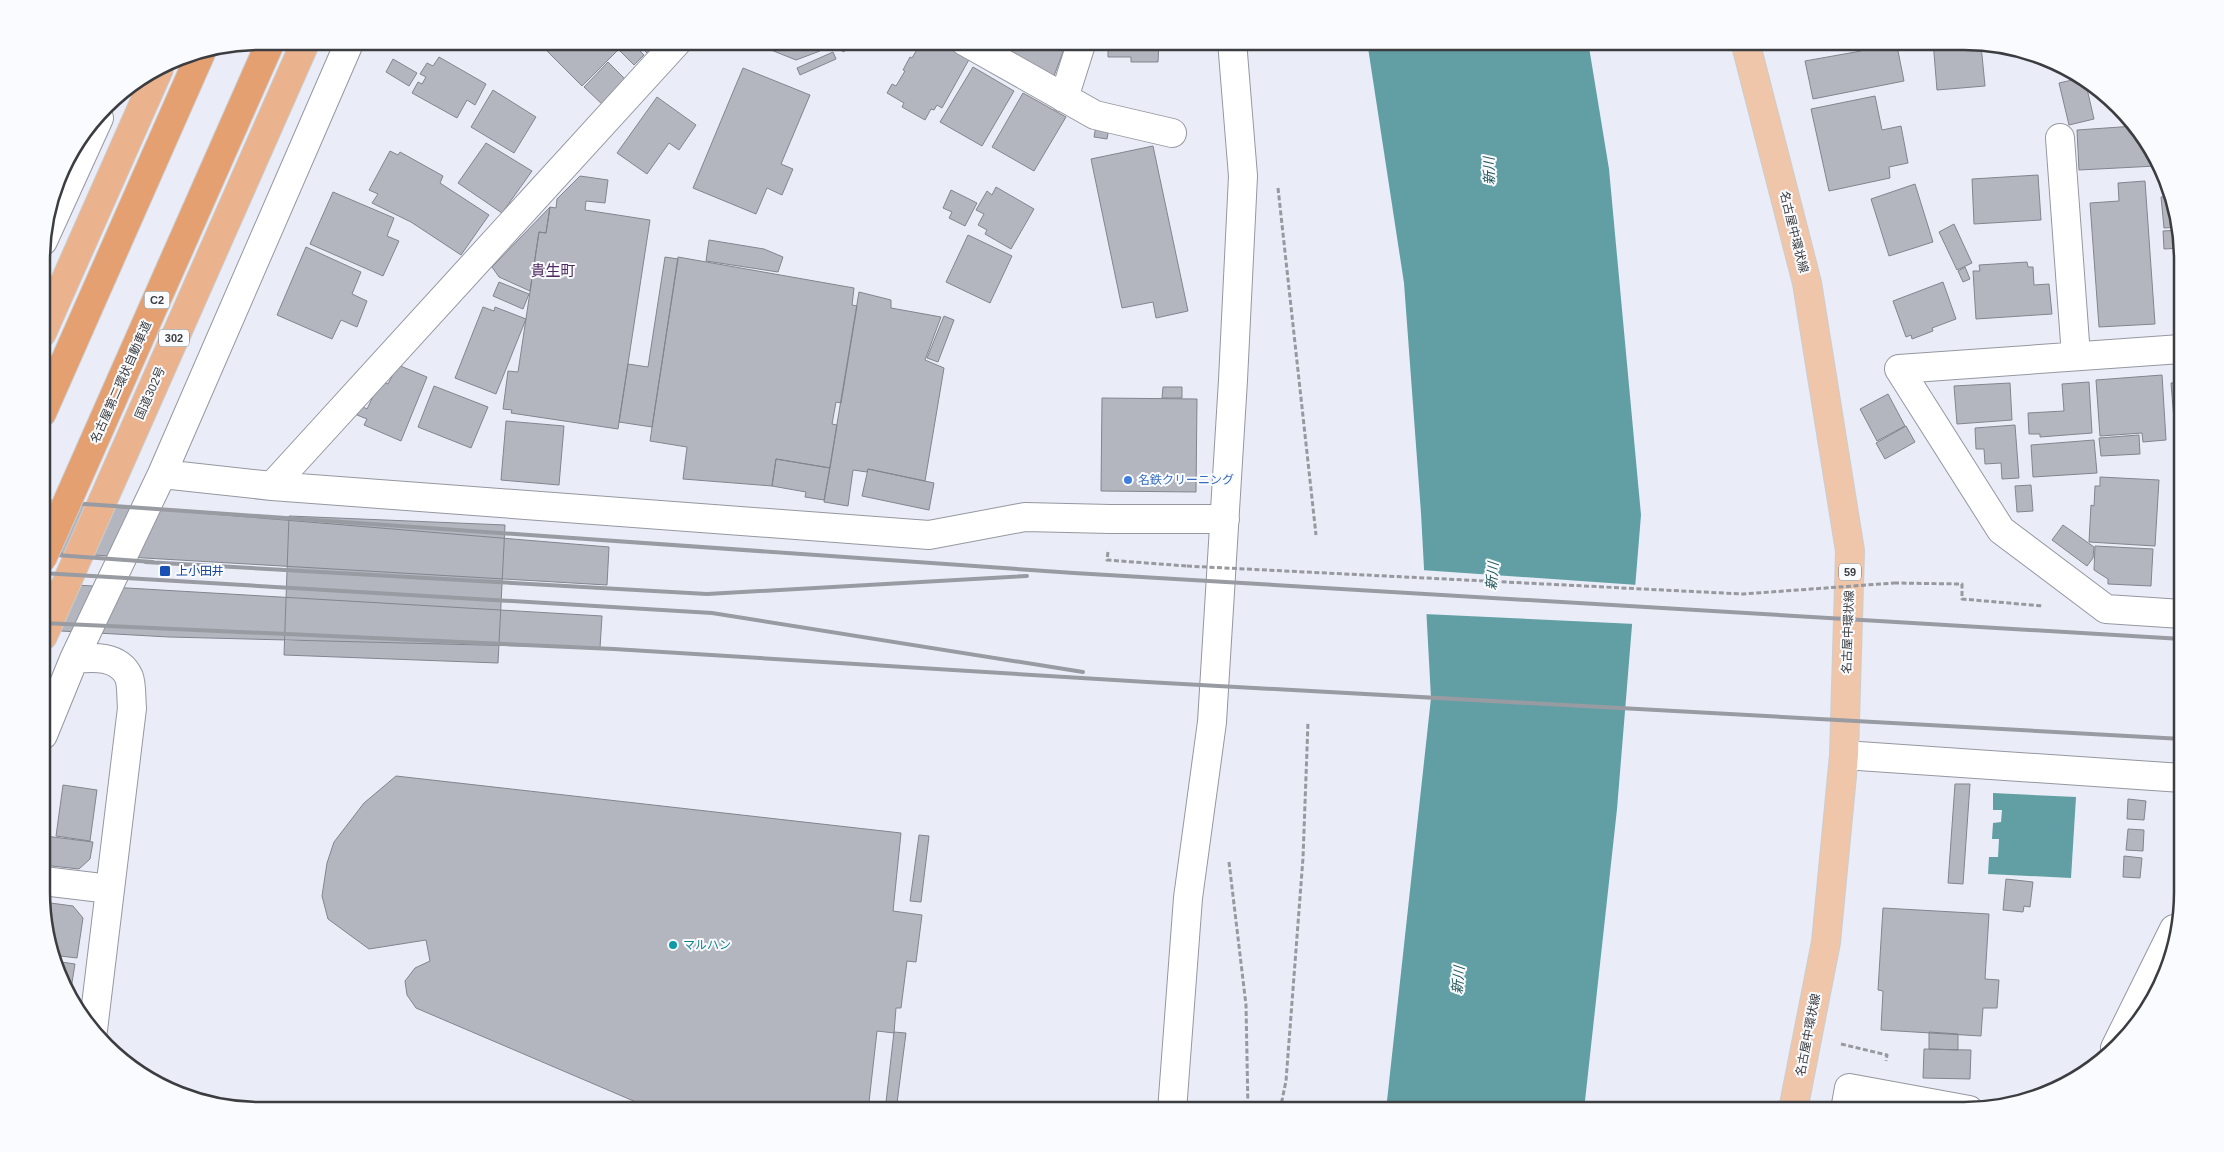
<svg xmlns="http://www.w3.org/2000/svg" width="2224" height="1152" font-family="Helvetica,'Noto Sans JP',sans-serif">
<rect width="100%" height="100%" fill="#eaedf7"/>
<path fill="#619fa5" d="M1367,41H1588L1609,169L1641,515L1617,809L1584,1110H1386L1431,698L1421,513L1404,283Z
M1993,793L2076,797L2071,878L1988,874L1989,857H1998L1999,839H1992L1993,823L2001,822L2002,810H1993Z"/>
<path fill="#eaedf7" d="M1421,570L1638,585L1635,624L1424,614Z"/>
<path fill="#b3b6bf" stroke="#82858e" d="M545,41H610L618,50L582,86L541,45Z
M610,41H630L644,55L634,65Z
M635,41H656L662,47L652,58Z
M824,41L820,51L796,60L751,42Z
M837,41H849L844,52L834,47Z
M922,41H945L971,56L942,108L937,105L934,110L931,109L925,120L902,107L904,103L887,93L892,84L896,86L905,71L903,70L910,57L912,58Z
M1016,41H1067L1054,76L1028,66L1029,61L1011,54Z
M1108,41H1159L1158,62H1131V57H1108Z
M1797,41H1834V42L1799,49Z
M1868,41H1896L1904,81L1813,99L1805,61L1861,51L1860,43Z
M1933,41H1964L1981,45L1985,86L1937,90Z
M833,52L836,59L800,75L797,68Z
M439,57L486,84L475,105L467,100L457,118L412,93L418,82L422,84L426,77L420,74L427,63L433,66Z
M393,59L417,73L409,86L386,72Z
M608,62L628,82L604,106L584,87Z
M973,67L1014,91L982,146L940,122Z
M743,68L810,95L781,164L793,169L782,195L767,188L756,214L693,188Z
M2081,78L2085,80L2094,119L2069,125L2059,83Z
M493,90L536,117L514,153L471,127Z
M1023,93L1066,117L1034,171L992,147Z
M1875,96L1882,130L1901,126L1908,163L1889,167L1890,178L1829,191L1811,109Z
M657,97L696,125L679,150L669,143L647,174L617,153Z
M1096,126L1109,128L1107,139L1094,137Z
M2135,126L2146,138L2156,166L2079,170L2077,130Z
M486,143L532,171L502,213L458,183Z
M1153,146L1188,311L1156,318L1153,302L1122,308L1091,159Z
M390,151L398,155L400,152L443,176L440,183L489,215L461,255L411,222L372,203L378,194L369,190Z
M2038,175L2041,220L1974,224L1972,179Z
M580,176L608,180L605,203L586,201L585,210L650,220L618,429L511,413L512,410L503,409L508,371L518,372L539,232L546,233L550,207L556,208L557,199Z
M2145,181L2155,324L2099,327L2090,203L2119,201L2118,183Z
M1915,184L1933,242L1889,256L1871,199Z
M996,187L1034,209L1011,249L985,234L987,230L978,225L984,214L976,210L987,191L992,195Z
M951,190L977,203L965,226L949,218L952,212L943,208Z
M333,192L394,218L387,236L399,241L383,276L310,244Z
M2167,196L2179,227L2164,228L2161,197Z
M550,207L546,233L539,232L530,291L499,277L492,267Z
M1954,224L1972,263L1957,270L1939,232Z
M2180,230L2181,248L2164,249L2163,231Z
M968,235L1012,256L990,303L946,282Z
M709,240L764,249L783,257L778,272L706,261Z
M306,247L361,272L352,294L367,301L357,327L341,320L332,339L277,315Z
M665,257L678,259L652,427L619,422L628,364L648,367Z
M678,257L854,288L852,305L857,306L841,403L836,402L832,424L837,425L830,468L776,459L772,486L683,479L687,447L650,441Z
M2027,262L2028,267H2033L2034,285L2049,284L2052,314L1976,319L1973,271H1980L1979,265Z
M1965,267L1970,279L1963,282L1958,271Z
M499,282L529,294L523,309L493,296Z
M1943,282L1956,319L1932,328L1933,331L1912,339L1911,335L1906,337L1893,301Z
M859,292L891,300V308L941,317L925,360L944,368L925,481L868,469L867,472L853,470L848,506L824,502Z
M483,307L494,311L495,307L526,319L496,394L455,378Z
M944,316L954,320L938,362L927,358Z
M398,365L427,377L401,441L364,425L367,419L357,415L361,406L367,409L379,384L383,382L388,384Z
M2162,375L2166,440L2143,442L2142,433L2100,436L2096,380Z
M2089,382L2092,433L2040,437V434H2029L2028,413L2064,411L2062,384Z
M2181,382L2182,468L2178,469L2171,383Z
M2010,383L2012,420L1957,424L1954,386Z
M434,386L488,407L471,448L418,427Z
M1163,387H1182V398H1162Z
M1888,394L1905,426L1877,441L1860,409Z
M1102,398L1197,399L1196,492L1101,491Z
M506,421L564,426L559,485L501,480Z
M2015,425L2019,478L2002,479L2001,463L1985,464L1984,449H1976L1975,428Z
M1906,426L1915,442L1885,459L1876,443Z
M2139,435L2140,454L2101,456L2099,438Z
M2094,440L2097,473L2033,477L2031,445Z
M776,459L830,468L824,500L805,497L806,492L772,486Z
M868,469L934,483L929,510L862,496Z
M2100,477L2159,480L2155,546L2089,542L2091,505L2094,506L2095,486H2100Z
M2031,485L2033,511L2017,512L2015,486Z
M42,503L176,511L609,547L607,585L42,552Z
M289,516L505,525L498,663L284,655Z
M2063,525L2094,547L2093,558L2087,566L2052,540Z
M2095,546L2153,549L2151,586L2108,584V579L2094,570Z
M42,583L602,616L600,648L169,637L43,630Z
M396,776L901,833L893,911L922,915L916,962L907,961L901,1008H896L894,1033L877,1031L868,1111H657L416,1008L407,995L405,981L415,968L430,961L426,940L369,949L328,919L322,896L327,863L334,842L364,803Z
M1955,784H1970L1963,884L1948,883Z
M63,785L97,790L90,841L56,836Z
M2128,799L2146,801L2144,820L2127,819Z
M2128,829L2144,830L2143,851L2126,850Z
M919,835L929,836L921,902L910,901Z
M45,836L93,842L90,859L79,869L43,865Z
M2124,856L2142,858L2140,878L2123,877Z
M2006,879L2033,882L2030,907L2024,906L2023,912L2003,910Z
M43,902L73,906L83,918L77,958L52,955L43,920Z
M1883,908L1989,914L1985,979L1999,980L1997,1008H1983L1981,1036L1881,1030L1883,991L1878,990Z
M54,961L75,964L71,989H66L58,975Z
M894,1032L906,1033L896,1111H885Z
M1929,1032L1958,1034V1050L1929,1049Z
M1924,1049L1971,1050L1970,1079L1923,1078Z"/>
<g fill="none" stroke-linecap="round" stroke-linejoin="round">
<defs>
<path id="minor" d="M964,41L1095,115L1172,133
M1064,98L1082,41
M2060,138L2076,356
M43,241L99,118
M2181,349L1899,369L2001,530L2106,609L2182,614
M162,474L272,486L929,535L1025,517L1110,519H1225
M272,486L678,41
M74,659C93,657 119,655 129,677C132,685 131,699 132,708L93,1030
M43,735L74,659L162,474L350,41
M1844,755L2182,778
M43,881L110,889
M2115,1048L2174,929
M1845,1110L1849,1088L1969,1110
M1172,1111L1188,898L1212,722L1233,380L1243,176L1232,41"/>
<path id="primary" d="M1745,41L1807,283L1850,551L1844,755L1826,942L1793,1110"/>
<path id="trunk" d="M42,333L159,69
M43,636L306,41"/>
<path id="motorway" d="M42,413L201,53"/>
</defs>
<use href="#minor" stroke="#9597a0" stroke-width="30"/>
<use href="#primary" stroke="#cccdcd" stroke-width="30"/>
<use href="#trunk" stroke="#cccdcd" stroke-width="30"/>
<use href="#motorway" stroke="#cccdcd" stroke-width="30"/>
<path stroke="#97999f" stroke-width="3" stroke-dasharray="5 2.5" stroke-linecap="butt" d="M1278,188L1316,535
M1108,552L1107,560L1187,566
M1894,583L1962,584V599L2043,606
M1229,862L1246,1005L1248,1110
M1841,1044L1887,1055L1886,1061
M1280,1110L1286,1081L1303,858L1308,722"/>
<use href="#minor" stroke="#fff" stroke-width="28"/>
<use href="#primary" stroke="#efc6aa" stroke-width="28"/>
<use href="#trunk" stroke="#eab38e" stroke-width="28"/>
<use href="#motorway" stroke="#e5a072" stroke-width="28"/>
<path stroke="#999ba2" stroke-width="4" d="M42,501L1074,573L2182,639
M42,554L153,562
M145,562L707,594L1027,576
M42,573L712,613L1083,672
M43,623L614,649L1147,682L2182,739"/>
<defs>
<path id="motorway-bridge" d="M42,559L271,41"/>
</defs>
<use href="#motorway-bridge" stroke="#cccdcd" stroke-width="30" stroke-linecap="butt"/>
<path stroke="#97999f" stroke-width="3" stroke-dasharray="5 2.5" stroke-linecap="butt" d="M1187,566L1743,594L1894,583"/>
<use href="#motorway-bridge" stroke="#e5a072" stroke-width="28"/>
</g>
<circle fill="#3f7fe0" stroke="#f9fbfe" stroke-width="2" cx="1128" cy="480" r="5"/>
<rect fill="#1a4fb4" stroke="#f9fbfe" stroke-width="2" x="159" y="565" width="12" height="12" rx="2.5"/>
<circle fill="#0f9aa8" stroke="#f9fbfe" stroke-width="2" cx="673" cy="945" r="5"/>
<g text-anchor="middle" stroke-width="4" stroke-linejoin="round" paint-order="stroke">
<g fill="#f9fbfe" stroke="#757679" stroke-width="1">
<rect x="144.5" y="291.5" width="25" height="17" rx="4"/>
<rect x="159" y="329.5" width="30" height="17" rx="4"/>
<rect x="1839" y="563.5" width="22" height="17" rx="4"/>
</g>
<g font-size="11" font-weight="bold" fill="#3c3d40">
<text x="157" y="304">C2</text>
<text x="174" y="342">302</text>
<text x="1850" y="576">59</text>
</g>
<g font-size="12" fill="#3c3d40" stroke="#f9fbfe">
<text transform="translate(1794 232) rotate(76)" y="4">名古屋中環状線</text>
<text transform="translate(121 382) rotate(-66)" y="4">名古屋第二環状自動車道</text>
<text transform="translate(150 393) rotate(-66)" y="4">国道302号</text>
<text transform="translate(1848 632) rotate(-88)" y="4">名古屋中環状線</text>
<text transform="translate(1808 1035) rotate(-79)" y="4">名古屋中環状線</text>
</g>
<g font-size="12" fill="#366cbe" stroke="#f9fbfe" text-anchor="start">
<text x="1138" y="484">名鉄クリーニング</text>
</g>
<g font-size="12" fill="#164399" stroke="#f9fbfe" text-anchor="start">
<text x="176" y="575">上小田井</text>
</g>
<g font-size="12" fill="#0d838f" stroke="#f9fbfe" text-anchor="start">
<text x="683" y="949">マルハン</text>
</g>
<g font-size="14" font-style="italic" fill="#245a5e" stroke="#f9fbfe">
<text transform="translate(1489 171) rotate(-91)" y="5">新川</text>
<text transform="translate(1492 576) rotate(-85)" y="5">新川</text>
<text transform="translate(1458 980) rotate(-85)" y="5">新川</text>
</g>
<g font-size="15" fill="#4e2960" stroke="#f9fbfe">
<text x="553" y="276">貴生町</text>
</g>
</g>
<path d="M0 0H2224V1152H0ZM260 50H1964A210 210 0 0 1 2174 260V892A210 210 0 0 1 1964 1102H260A210 210 0 0 1 50 892V260A210 210 0 0 1 260 50Z" fill="#f9fbfe" fill-rule="evenodd"/>
<path fill="none" stroke="#3c3d40" stroke-width="2.5" d="M260 50H1964A210 210 0 0 1 2174 260V892A210 210 0 0 1 1964 1102H260A210 210 0 0 1 50 892V260A210 210 0 0 1 260 50Z"/>
</svg>
